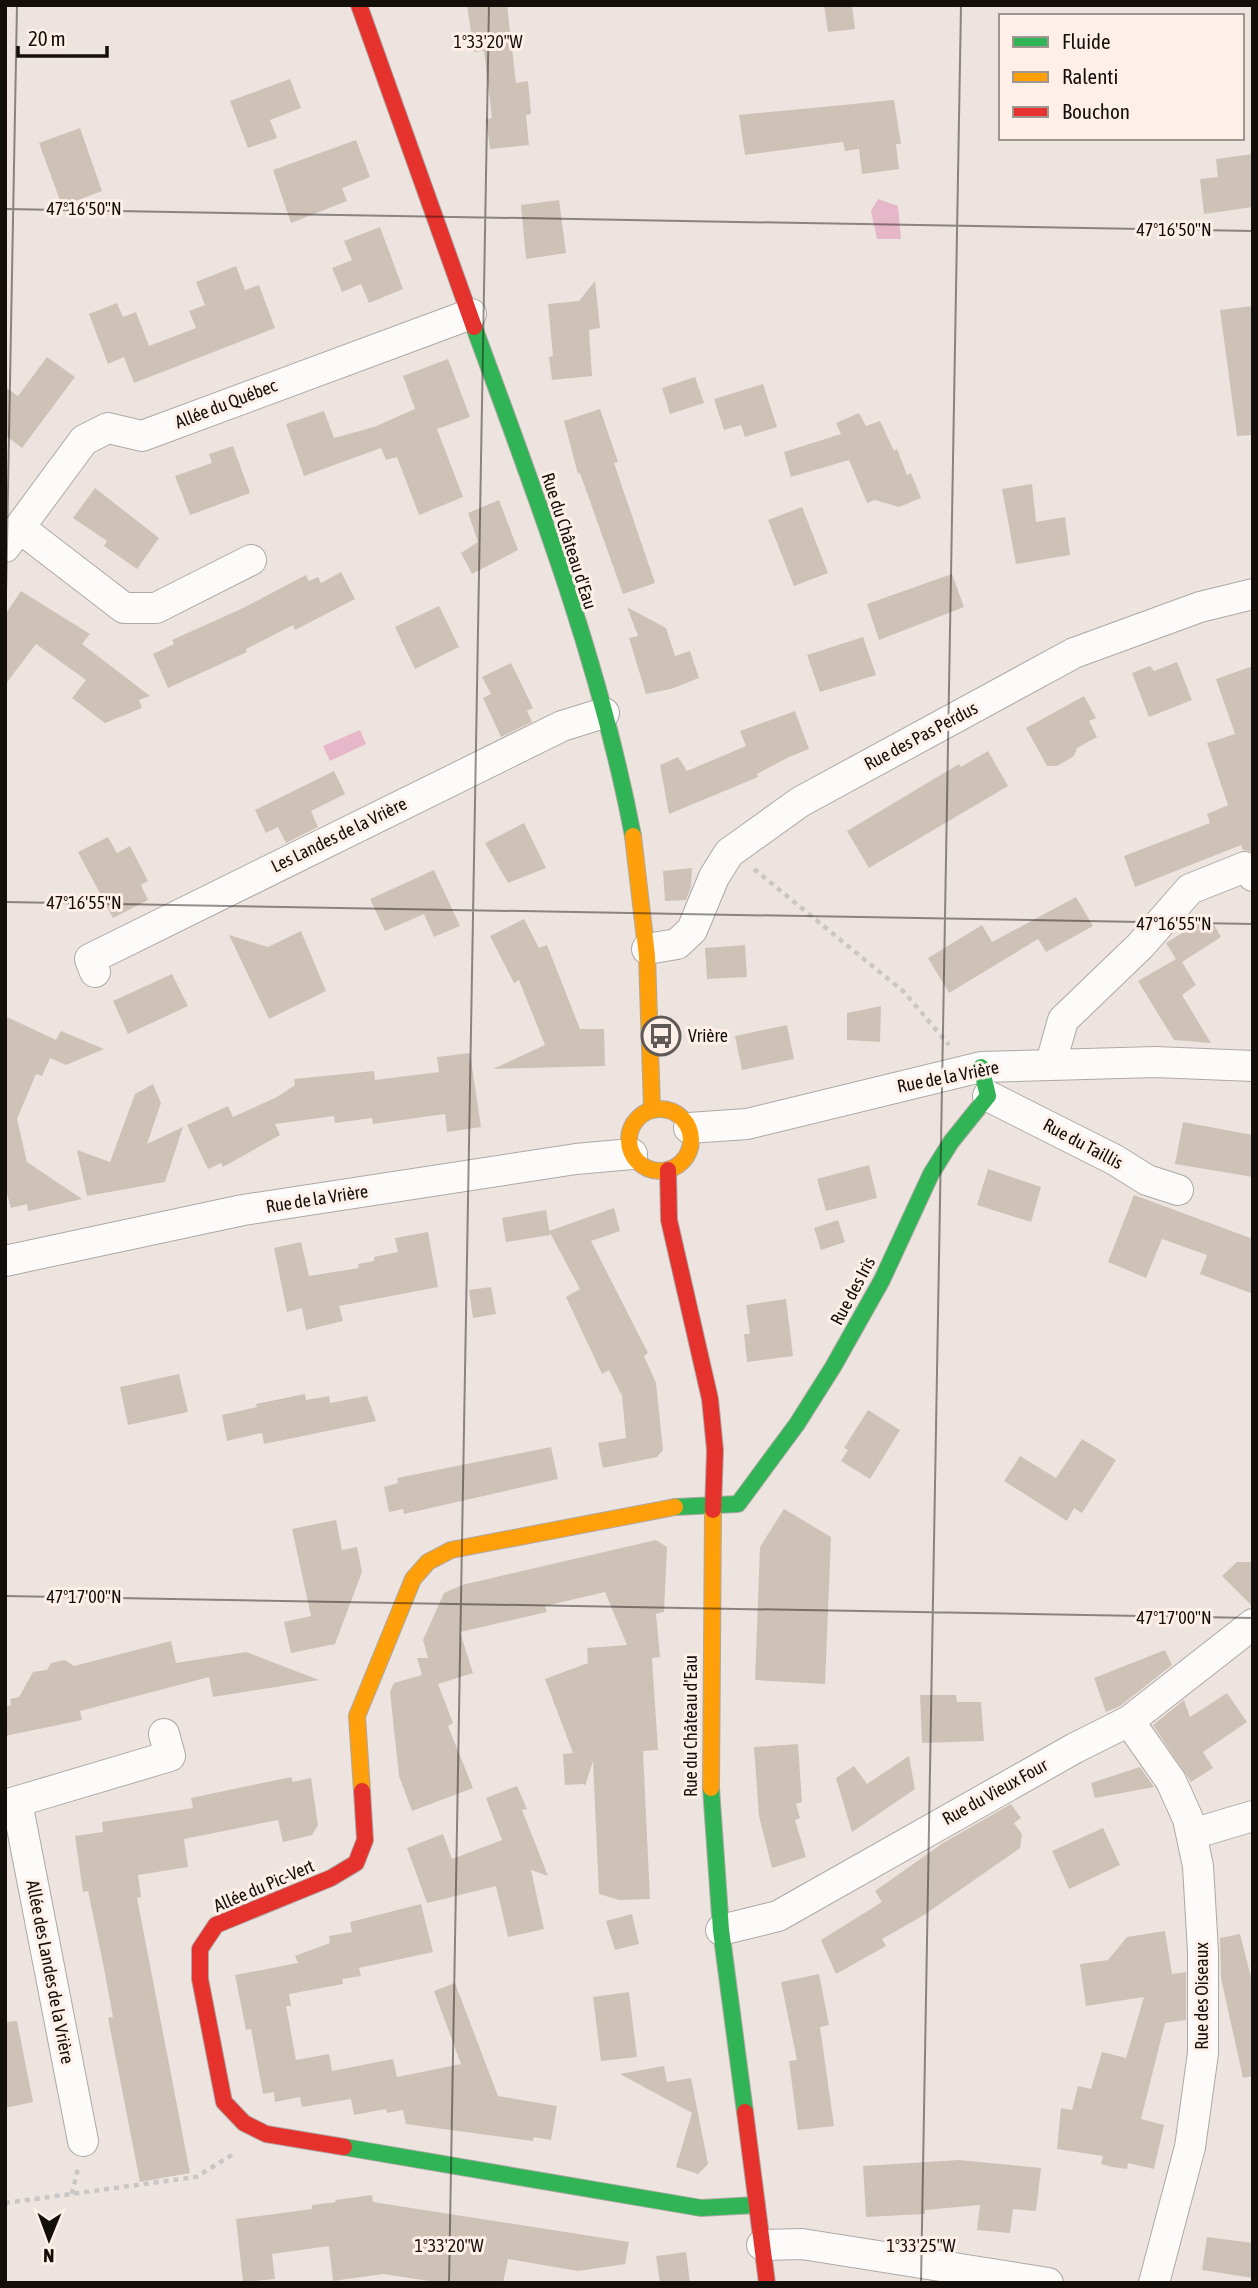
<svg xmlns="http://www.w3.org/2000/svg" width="1258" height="2288" font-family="'Asap Condensed',sans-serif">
<rect width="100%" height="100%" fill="#ede4e0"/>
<path fill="#e6b7c8" d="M878,199L898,206L901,239H877L871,211Z
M360,730L366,744L330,761L323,746Z"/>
<path fill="#cec2b7" d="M467,5H507L516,83L528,81L531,114L526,115L529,145L490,149L486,119L492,118L484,51L474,52Z
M824,5H852L855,29L828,32Z
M290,79L301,108L270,120L277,138L248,148L230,101Z
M894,100L901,144H896L899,169L862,174L859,149L845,151L843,142L745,155L739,115Z
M80,128L102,191L62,206L39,143Z
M356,140L370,177L342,188L347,201L291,223L273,170Z
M1253,154V207L1204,214L1200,179L1218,177L1216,159Z
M559,200L566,253L526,259L521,205Z
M380,227L403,289L369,303L361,284L342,292L332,268L352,260L344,241Z
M236,266L245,290L259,285L275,328L134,383L124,357L108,364L89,314L117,303L123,317L136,312L149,346L196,328L189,311L205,305L196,282Z
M595,281L600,328L589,330L592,376L552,380L549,357L553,356L548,304L579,301Z
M1253,306V435L1237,436L1220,310Z
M47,357L75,377L22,448L5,435V387L18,396Z
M448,359L470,417L437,429L463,497L419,515L397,457L386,460L381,448L304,476L286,424L324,411L334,438L374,427L415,409L403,376Z
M695,377L704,403L670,414L662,388Z
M763,384L777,427L745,437L741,425L724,430L714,399Z
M600,409L618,462L614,463L655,583L623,594L580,473L578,474L564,421Z
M859,413L866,426L880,421L894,451L897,449L907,475L911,473L921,498L899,507L875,500L867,503L849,460L791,477L784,452L841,434L836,423Z
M233,446L250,493L190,515L175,476L212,463L209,454Z
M1032,484L1036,522L1065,517L1070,555L1016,564L1002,489Z
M95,488L159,538L137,569L104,546L107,541L73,518Z
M499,500L518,550L472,574L461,553L478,542L468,513Z
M802,507L828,573L794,586L768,520Z
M341,572L355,599L295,630L293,625L246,649L247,652L168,688L153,654L174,644L172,640L241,609L306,575L309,581L318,577L321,583Z
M952,574L964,607L879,640L867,604Z
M21,591L90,634L82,644L150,696L139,700L142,708L105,723L72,698L86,680L36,644L5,685V615Z
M439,606L459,647L415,669L395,627Z
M627,607L666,628L675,656L690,651L699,678L671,689L646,694L629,638L638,636Z
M863,637L876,675L820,692L807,655Z
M1177,662L1192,700L1149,717L1132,673L1150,666L1154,671Z
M511,663L533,708L527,711L532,722L501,737L483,698L491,694L482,677Z
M1253,666V852L1243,850L1241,845L1135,887L1124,856L1210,823L1207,814L1228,805L1207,743L1235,734L1216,679Z
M1084,696L1096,718L1089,721L1097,737L1077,748L1074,756L1057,766H1047L1026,728Z
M795,711L809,749L789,757L757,774L758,777L669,814L660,765L678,757L687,771L746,746L740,731Z
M988,751L1008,786L869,868L847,831L959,764L961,767Z
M334,771L345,794L311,811L318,827L286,843L278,827L266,833L255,810Z
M524,823L546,868L508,883L485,843Z
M108,837L117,853L130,846L148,881L141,885L148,900L113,918L78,852Z
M692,868L691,887L686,900L665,901L663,871Z
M434,870L460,926L434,937L424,914L385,931L370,899Z
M1076,897L1093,926L1046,952L1038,939L949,993L928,958L982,925L992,942Z
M1209,916L1221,937L1182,962L1196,985L1182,995L1211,1043L1174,1040L1138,981L1176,959L1166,943Z
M524,919L539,948L547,945L580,1029H604L605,1066L493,1069L545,1045L519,980L514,983L490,936Z
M301,931L326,991L269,1019L229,935L268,947Z
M745,945L747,977L707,979L705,948Z
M172,974L188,1006L128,1034L113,1001Z
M881,1006L880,1042L847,1040V1013Z
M5,1016L56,1040L61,1031L104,1049L66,1065L50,1058L42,1076L36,1074L17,1119L27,1162L82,1199L28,1211L27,1204L11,1208L5,1187Z
M787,1025L794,1059L742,1070L735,1036Z
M470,1053L481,1127L447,1132L445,1114L373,1124L372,1118L335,1123L334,1116L275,1124L280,1135L223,1167L221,1163L208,1169L187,1125L228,1106L233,1117L277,1097L295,1085L294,1079L374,1071L375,1080L439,1072L437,1057Z
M153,1084L161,1103L147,1144L183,1127L165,1182L87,1196L77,1150L110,1162L135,1094Z
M1183,1122L1253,1135V1177L1175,1164Z
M869,1165L877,1198L826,1211L817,1179Z
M988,1169L1041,1187L1031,1222L977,1205Z
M1134,1195L1253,1239V1294L1200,1274L1207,1255L1162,1239L1146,1278L1108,1262Z
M614,1208L620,1231L591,1241L648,1353L644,1356L656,1383L663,1450L657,1457L603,1468L598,1443L626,1438L622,1396L609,1370L602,1374L566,1297L580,1289L549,1231Z
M546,1210L550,1235L506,1242L502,1218Z
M838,1220L845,1242L821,1250L814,1228Z
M428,1232L438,1287L339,1306L343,1321L306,1330L302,1308L287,1312L274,1248L301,1242L309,1276L359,1268L358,1264L374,1261V1257L398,1252L395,1238Z
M491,1287L496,1314L473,1318L469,1290Z
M786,1299L793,1356L747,1362L744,1334H750L746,1305Z
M179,1374L188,1412L128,1425L120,1387Z
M305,1394L306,1400L329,1396L330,1403L367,1396L376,1421L264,1444L262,1433L227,1441L222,1415L257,1407L256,1404Z
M868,1410L900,1430L870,1479L841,1461L848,1450L844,1448Z
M1082,1439L1116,1460L1082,1513L1074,1508L1067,1521L1004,1481L1020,1456L1056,1478Z
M551,1447L558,1479L404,1514L403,1509L389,1512L384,1487L398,1483L397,1478Z
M784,1509L831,1537L825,1684L755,1680L760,1547Z
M336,1520L342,1550L357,1547L362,1572L335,1644L291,1653L284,1622L311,1616L292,1529Z
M656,1540L667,1547L664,1612L656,1614L660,1657L652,1658L658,1750L643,1751L650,1899L619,1900L599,1894L593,1761L585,1786L584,1784L565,1785L563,1754L573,1753L545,1679L588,1663L587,1648L627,1645L605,1592L545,1606L547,1612L460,1632L473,1673L438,1684L453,1723L448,1726L473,1788L412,1811L399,1776L390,1692L394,1683L422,1675L417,1658H428L423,1640L444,1593L462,1585Z
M1237,1562H1253V1607L1222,1576Z
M171,1641L176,1663L246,1652L319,1680L213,1697L209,1677L80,1711L82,1720L5,1736V1707L11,1705L10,1699L19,1697L33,1672L47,1670L51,1663L65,1660L74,1666Z
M1165,1650L1172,1665L1120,1706L1106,1712L1094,1678Z
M1227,1693L1247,1722L1203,1752L1213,1768L1191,1782L1153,1725L1184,1700L1190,1717Z
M920,1695H956L957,1702H981L984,1741L922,1743Z
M798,1744L802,1802L796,1804L800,1818L795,1820L806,1857L772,1868L759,1816L754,1747Z
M909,1756L915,1789L852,1832L836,1778L854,1766L867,1784Z
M1140,1767L1154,1787L1095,1798L1091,1783Z
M291,1777L293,1782L311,1778L318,1825L312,1835L283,1842L278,1820L184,1839L188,1867L138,1875L141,1897L137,1898L190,2173L140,2182L108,2018L113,2017L103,1963L88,1891L83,1892L75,1836L103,1832L102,1822L193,1808L191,1798Z
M517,1786L527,1809L522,1810L548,1876L531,1870L544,1929L508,1937L496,1886L427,1903L407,1848L443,1834L452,1859L502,1840L486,1798Z
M1011,1804L1021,1818L1014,1823L1022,1834L1020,1848L924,1915L882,1939L886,1946L836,1974L821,1940L882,1902L875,1891L943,1843Z
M1103,1828L1120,1865L1069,1889L1052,1851Z
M421,1904L433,1952L359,1968L361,1976L342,1979L343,1984L289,1994L291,2006H286L296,2060L329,2054L332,2071L393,2059L397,2077L461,2064L434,1991L455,1983L498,2096L557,2106L551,2140L534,2137L533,2141L406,2124L403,2110L387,2113L386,2109L354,2115L351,2099L302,2107L300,2097L275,2102L274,2092L263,2094L251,2029L246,2030L235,1975L298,1963L295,1956L330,1943L329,1936L352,1932L350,1922Z
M632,1914L639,1944L615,1950L606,1921Z
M1165,1931L1172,1974L1186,1972V2020L1165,2023L1141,2119L1164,2125L1154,2169L1128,2163L1127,2169L1112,2167L1101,2164L1103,2156L1057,2149L1061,2108L1072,2110L1078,2086L1091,2089L1102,2052L1126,2058L1144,1997L1086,2006L1080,1964L1108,1960L1127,1937Z
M1240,1934L1253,1985V2076L1243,2078L1221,1978L1220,1938Z
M819,1974L829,2025L820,2027L834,2126L798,2130L789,2061L797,2060L781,1982Z
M629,1992L637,2057L601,2061L593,1997Z
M17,2021L33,2102L5,2108V2022Z
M664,2066L667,2082L691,2078L708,2164L698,2174L676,2167L692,2113L620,2074Z
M959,2160L1041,2168L1036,2211L1013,2209L1010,2233L977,2230L980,2205L925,2210V2214L866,2217L863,2166Z
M372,2195L373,2202L629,2242L625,2264L578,2271L508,2259L503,2283H442L383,2274L333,2281L329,2246L272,2254L275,2279L243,2282L236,2219L312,2209V2205L336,2202L335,2200Z
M1207,2237L1253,2243V2278L1202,2270Z
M686,2252L690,2283H660L656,2256Z"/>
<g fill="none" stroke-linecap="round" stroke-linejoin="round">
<defs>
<path id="street" d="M20,528L124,608H156L251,560
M5,547L84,440L108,428L142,436L471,314
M647,949L677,944L692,930L714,877L729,853L800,802L1074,653L1200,607L1253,594
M95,972L90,959L562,726L604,713
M1051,1063L1063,1020L1140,946L1190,889L1245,867L1253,876
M988,1096L1115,1160L1147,1180L1178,1190
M689,1128L747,1124L981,1067L1155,1062L1253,1066
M5,1261L243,1210L576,1159L632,1154
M1129,1721L1171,1781L1188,1819L1198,1866L1203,1952V2053L1190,2147L1154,2283
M17,1802L83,2141
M5,1805L170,1756L164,1734
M1192,1834L1253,1816
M721,1930L778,1916L1075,1748L1129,1721L1253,1624
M762,2245L802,2244L1048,2283"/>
<path id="fast" d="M474,327C535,493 600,662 633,836
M675,1507L738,1504L797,1424L833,1367L882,1280L931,1174L951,1142L988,1096L981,1067
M711,1788L721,1930L745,2112
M344,2147L701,2208L756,2205"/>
<path id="slow" d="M633,836L647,956L652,1108
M629 1140a31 31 0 1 1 62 0a31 31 0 1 1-62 0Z
M711,1788L713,1510
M362,1791L357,1716L413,1579L428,1562L451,1550L675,1507"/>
<path id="jam" d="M359,5L474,327
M668,1170L669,1220L710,1399L715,1450L713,1510
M745,2112L767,2283
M344,2147L266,2134L244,2123L224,2102L200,1979V1949L216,1925L331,1878L356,1863L365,1840L362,1791"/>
</defs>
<use href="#street" stroke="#aea8a4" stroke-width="32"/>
<use href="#fast" stroke="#aea8a4" stroke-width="18"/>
<use href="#slow" stroke="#aea8a4" stroke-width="18"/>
<use href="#jam" stroke="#aea8a4" stroke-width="18"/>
<path stroke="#c9c6c5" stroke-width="4.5" stroke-dasharray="5 5" stroke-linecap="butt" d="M754,869L904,992L949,1045
M72,2194L78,2168
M5,2203L196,2177L232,2155"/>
<use href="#street" stroke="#fcfbfa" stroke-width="30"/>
<use href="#fast" stroke="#30b455" stroke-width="16"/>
<use href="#slow" stroke="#ff9f0a" stroke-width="16"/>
<use href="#jam" stroke="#e5322d" stroke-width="16"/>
</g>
<path fill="none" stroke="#140e0b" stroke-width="2" stroke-opacity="0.45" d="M5,209L1253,231M5,651L17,5M5,902L1253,924M5,1596L1253,1618M449,2283L489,5M921,2283L961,5"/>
<defs>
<symbol id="bus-ring" viewBox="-11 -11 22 22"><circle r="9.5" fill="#fef0e9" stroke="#605956" stroke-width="1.5"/><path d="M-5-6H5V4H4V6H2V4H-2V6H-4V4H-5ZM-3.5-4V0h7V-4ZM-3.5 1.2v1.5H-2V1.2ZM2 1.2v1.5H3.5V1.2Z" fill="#605956"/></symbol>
</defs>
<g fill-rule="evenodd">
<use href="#bus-ring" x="639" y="1014" width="44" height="44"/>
</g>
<g text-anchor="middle" stroke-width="6" stroke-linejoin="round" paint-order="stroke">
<g font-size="18" fill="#140e0b" stroke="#fef0e9">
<text transform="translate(226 404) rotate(-21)" y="6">Allée du Québec</text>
<text transform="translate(569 541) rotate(72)" y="6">Rue du Château d'Eau</text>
<text transform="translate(921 736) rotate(-28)" y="6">Rue des Pas Perdus</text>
<text transform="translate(339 835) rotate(-26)" y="6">Les Landes de la Vrière</text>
<text transform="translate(948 1077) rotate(-11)" y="6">Rue de la Vrière</text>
<text transform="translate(1083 1144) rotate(28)" y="6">Rue du Taillis</text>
<text transform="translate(317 1199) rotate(-9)" y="6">Rue de la Vrière</text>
<text transform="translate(853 1291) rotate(-62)" y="6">Rue des Iris</text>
<text transform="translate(691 1726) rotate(-90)" y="6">Rue du Château d'Eau</text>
<text transform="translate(995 1792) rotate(-29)" y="6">Rue du Vieux Four</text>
<text transform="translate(264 1886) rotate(-23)" y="6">Allée du Pic-Vert</text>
<text transform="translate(50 1972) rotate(79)" y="6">Allée des Landes de la Vrière</text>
<text transform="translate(1202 1996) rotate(-90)" y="6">Rue des Oiseaux</text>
</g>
<g font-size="18" fill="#140e0b" stroke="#fef0e9" text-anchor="start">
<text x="688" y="1042">Vrière</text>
</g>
</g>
<g font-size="18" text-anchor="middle" fill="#140e0b" stroke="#fef0e9" stroke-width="6" stroke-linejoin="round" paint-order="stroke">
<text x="488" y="48">1°33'20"W</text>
<text x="84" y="215">47°16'50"N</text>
<text x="1174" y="236">47°16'50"N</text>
<text x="84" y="909">47°16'55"N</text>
<text x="1174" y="930">47°16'55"N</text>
<text x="84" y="1603">47°17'00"N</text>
<text x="1174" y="1624">47°17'00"N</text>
<text x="449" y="2252">1°33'20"W</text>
<text x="921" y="2252">1°33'25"W</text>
</g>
<rect width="1258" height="2288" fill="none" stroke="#140e0b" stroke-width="14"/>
<rect x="999" y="14" width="245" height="126" fill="#fef0e9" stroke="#a09690" stroke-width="2"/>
<rect x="1013" y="37" width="35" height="10" fill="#30b455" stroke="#a09690" stroke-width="2"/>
<text x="1062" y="49" font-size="21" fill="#140e0b">Fluide</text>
<rect x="1013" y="72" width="35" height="10" fill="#ff9f0a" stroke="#a09690" stroke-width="2"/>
<text x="1062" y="84" font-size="21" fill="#140e0b">Ralenti</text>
<rect x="1013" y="107" width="35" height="10" fill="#e5322d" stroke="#a09690" stroke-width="2"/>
<text x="1062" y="119" font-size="21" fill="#140e0b">Bouchon</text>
<g transform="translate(49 2239) rotate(181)" stroke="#fef0e9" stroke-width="5" paint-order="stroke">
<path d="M0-5L12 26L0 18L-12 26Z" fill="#140e0b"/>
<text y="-10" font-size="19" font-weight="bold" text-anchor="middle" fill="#140e0b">N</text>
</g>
<path d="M18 46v10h89v-10" fill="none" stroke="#140e0b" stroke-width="3.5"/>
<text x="28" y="46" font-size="21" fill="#140e0b" stroke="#fef0e9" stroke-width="5" paint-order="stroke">20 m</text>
</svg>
